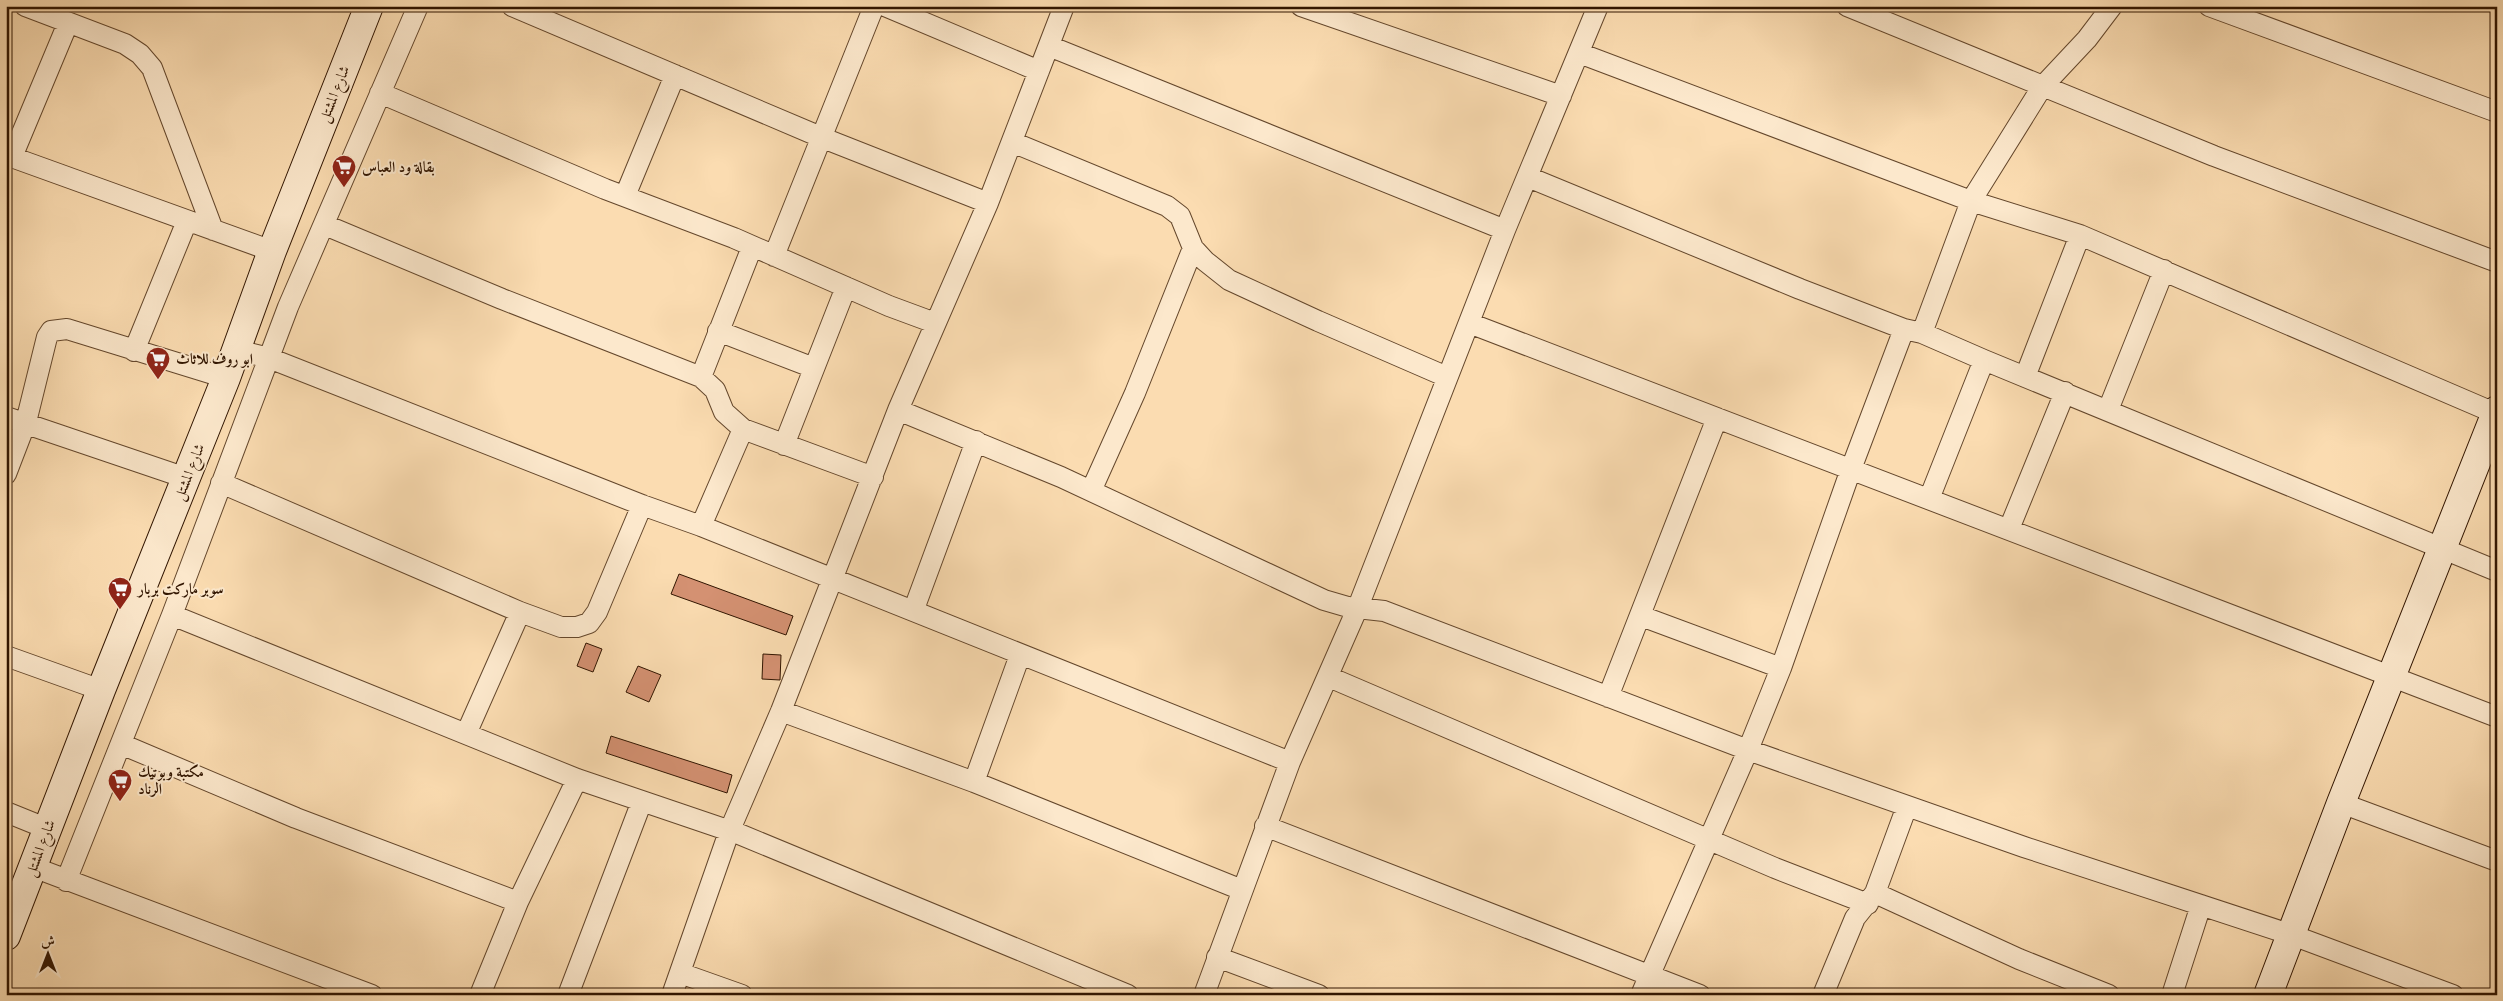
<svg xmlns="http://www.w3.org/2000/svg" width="2503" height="1001" font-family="'IM FELL Great Primer',Amiri,serif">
<rect width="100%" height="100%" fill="#fbdcb1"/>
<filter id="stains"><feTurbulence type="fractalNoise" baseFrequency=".004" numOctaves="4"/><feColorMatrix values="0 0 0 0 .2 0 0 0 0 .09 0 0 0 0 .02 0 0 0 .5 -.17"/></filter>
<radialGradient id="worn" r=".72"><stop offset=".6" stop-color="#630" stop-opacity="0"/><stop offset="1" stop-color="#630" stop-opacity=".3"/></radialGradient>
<path fill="#d49172" stroke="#311500" d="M679,574L793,616L786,635L671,594Z
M586,643L602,649L593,672L577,666Z
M763,654L781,655L780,680L762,679Z
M638,666L661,675L649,702L626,692Z
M611,736L732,775L727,793L606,753Z"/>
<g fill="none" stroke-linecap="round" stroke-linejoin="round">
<defs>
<path id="street" d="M25,6L125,44L140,54L152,68L213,230
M512,6L823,138L988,203
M885,6L1039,71
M1301,6L1561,96
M1847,6L2214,156L2497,262
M2209,6L2497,112
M1049,46L1505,230
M1579,53L1971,201L2080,235L2497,414
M380,93L605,189L734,238L889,306L935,323
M1012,142L1167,206L1180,216L1193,248L1205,261L1229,280L1318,321L1447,377
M6,155L272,251
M12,157L68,23
M1528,177L1800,289L1904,329L1922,333L1984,360L2497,571
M625,196L675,75
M325,225L502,299L701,377L715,390L724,412L743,429L873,477
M774,256L874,6
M1469,323L2497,717
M718,331L814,368
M1922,333L1971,201L2042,87L2087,39L2112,6
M237,350L269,358L642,505L701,526L1290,762
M134,351L187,221
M701,377L752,247
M2025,377L2080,235
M898,410L1061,477L1324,600L1348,607L1384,611L1748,750L2024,847L2292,935L2453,995
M2108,410L2164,270
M6,417L186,478
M784,445L846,287
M6,474L26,422L47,337L51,331L67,329L226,378
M221,483L520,612L561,627H577L589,623L597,612L642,505
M1091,491L1135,393L1193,248
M1929,499L1984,360
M701,526L743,429
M2009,529L2065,392
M914,609L976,441
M172,615L577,779L739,834L1128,995
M1641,616L1781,668
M6,656L101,690
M1329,677L1775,868L1868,904
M1608,697L1717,418
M781,711L974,782L1242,890
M466,734L520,612
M121,744L296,818L518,902
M974,782L1020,655
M2341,803L2497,861
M6,812L48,829
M1265,826L1700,995
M33,867L372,995
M66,881L172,615L288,307L418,6
M1875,893L2019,959L2109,995
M1217,957L1319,995
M680,973L742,995
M480,995L518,902L577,779
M568,995L642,801
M672,995L729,832L781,711L898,410L988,203L1064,6
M1204,995L1290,762L1358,607L1505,230L1598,6
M1641,995L1748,750L1781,668L1851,469L1904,329
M1823,995L1855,918L1875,893L1907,806
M2172,995L2201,905"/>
<path id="secondary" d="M6,936L101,690L226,378L272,251L369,6
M2268,995L2341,803L2497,410"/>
</defs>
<use href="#street" stroke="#64472c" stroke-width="22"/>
<use href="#secondary" stroke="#311500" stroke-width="30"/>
<use href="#street" stroke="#fce8cc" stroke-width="20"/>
<use href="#secondary" stroke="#fce8cc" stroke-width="28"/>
</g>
<defs>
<symbol id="supermarket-pin" viewBox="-11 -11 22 30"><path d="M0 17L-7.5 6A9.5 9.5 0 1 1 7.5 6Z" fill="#8f2418" stroke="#fce8cc"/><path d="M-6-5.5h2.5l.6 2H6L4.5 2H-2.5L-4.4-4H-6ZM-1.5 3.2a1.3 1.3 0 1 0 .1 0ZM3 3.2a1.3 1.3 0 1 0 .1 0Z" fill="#fff"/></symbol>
</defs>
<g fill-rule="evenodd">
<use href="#supermarket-pin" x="330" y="153" width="28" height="38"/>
<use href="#supermarket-pin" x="144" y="345" width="28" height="38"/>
<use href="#supermarket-pin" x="106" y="575" width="28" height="38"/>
<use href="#supermarket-pin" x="106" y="767" width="28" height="38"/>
</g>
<g text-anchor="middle" stroke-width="4" stroke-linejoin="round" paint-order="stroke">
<g font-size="15" fill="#311500" stroke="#fce8cc">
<text transform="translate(334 94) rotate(-68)" y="5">شارع المشتل</text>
<text transform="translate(189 472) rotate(-68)" y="5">شارع المشتل</text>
<text transform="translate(40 848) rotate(-69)" y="5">شارع المشتل</text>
</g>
<g font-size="15" font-weight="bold" fill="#311500" stroke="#fce8cc" text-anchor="start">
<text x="362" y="172">بقالة ود العباس</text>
<text x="176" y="364">ابو روف للاثاث</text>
<text x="138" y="594">سوبر ماركت بربار</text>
<text x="138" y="777">مكتبة وبوتيك<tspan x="138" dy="17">الرناد</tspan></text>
</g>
</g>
<rect width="2503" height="1001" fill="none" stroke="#fbdcb1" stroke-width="25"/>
<rect x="8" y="8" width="2488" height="986" fill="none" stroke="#311500" stroke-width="2.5"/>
<rect x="12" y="12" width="2478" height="976" fill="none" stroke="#311500"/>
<g transform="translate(48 954)" stroke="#fce8cc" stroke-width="4" paint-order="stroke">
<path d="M0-4L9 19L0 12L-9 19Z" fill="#311500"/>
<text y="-8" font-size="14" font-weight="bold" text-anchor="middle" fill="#311500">ش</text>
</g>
<rect width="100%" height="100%" filter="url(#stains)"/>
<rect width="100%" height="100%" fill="url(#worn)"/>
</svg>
